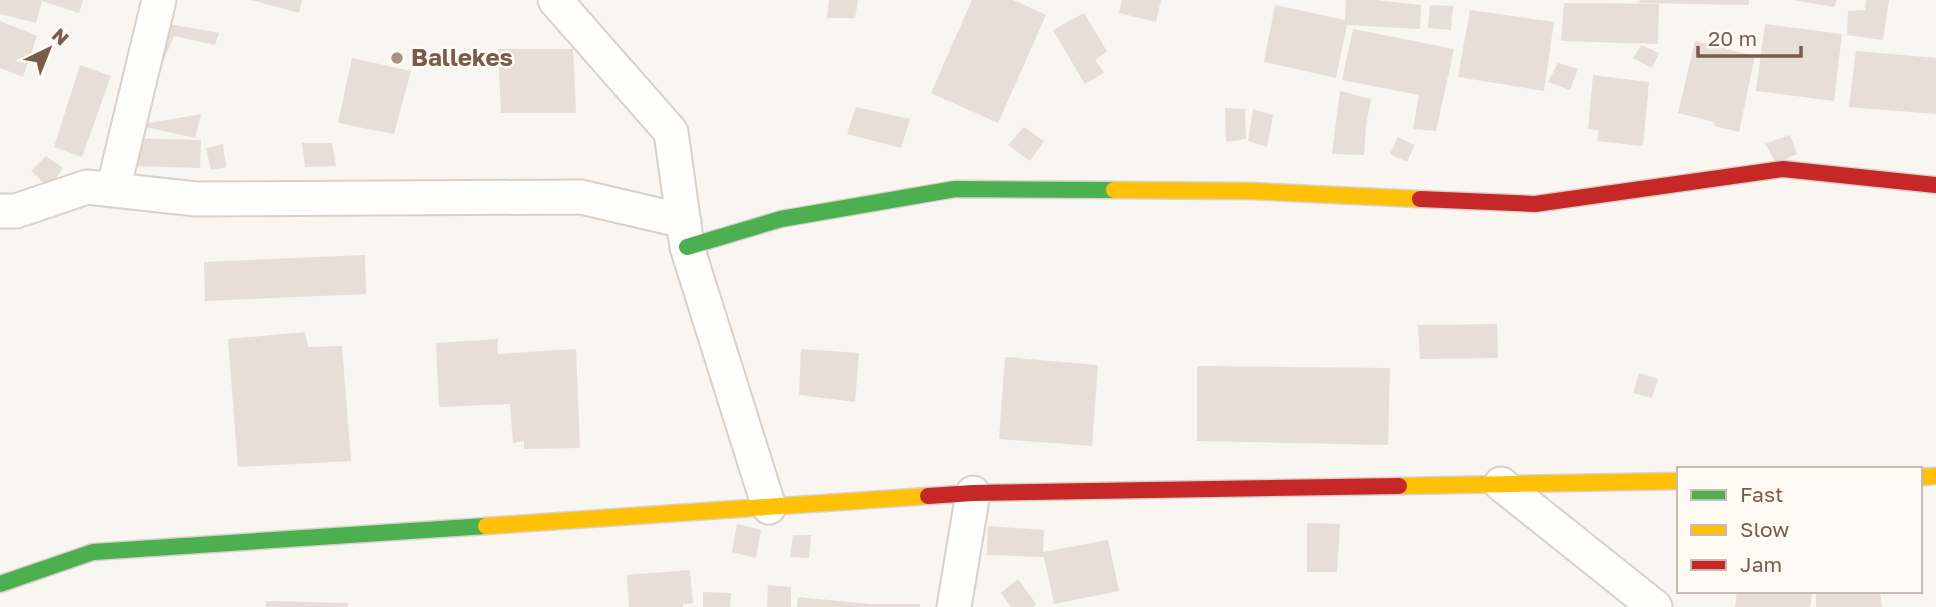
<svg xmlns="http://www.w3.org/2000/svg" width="1936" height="607" font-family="'Golos Text',sans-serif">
<rect width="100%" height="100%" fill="#f9f5f0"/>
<path fill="#e6ded7" d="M0,0H83L79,13L42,1L36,23L0,14Z
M251,0H302L299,13Z
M829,0H858L855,18H827Z
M972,0H1013L1046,15L998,123L931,93Z
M1122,0H1161L1156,22L1119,13Z
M1346,0H1375L1421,5L1420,29L1347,25L1336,78L1264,62L1275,5L1345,20Z
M1640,0H1749V5L1639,3Z
M1794,0H1837L1834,7Z
M1866,0H1889L1883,40L1847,35L1848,11L1865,10Z
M1564,3L1659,4L1658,44L1561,41Z
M1430,5L1453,6L1451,30L1428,28Z
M1470,10L1554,22L1544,91L1458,77Z
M1084,13L1107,51L1095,60L1104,73L1085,84L1053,30Z
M0,21L37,36L23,77L0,68Z
M158,22L219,33L215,45L174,36L139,118Z
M1765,24L1842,34L1834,101L1756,91Z
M1353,29L1454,49L1436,131L1413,129L1419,95L1342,80Z
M1695,41L1755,56L1739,132L1714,126L1715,122L1678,113Z
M1641,45L1659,53L1652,68L1633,58Z
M498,49H573L576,113H501Z
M1856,51L1936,58V114L1849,107Z
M352,58L411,71L394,134L338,123Z
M1558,63L1578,69L1570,90L1548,82Z
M80,65L111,76L82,157L54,147Z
M1593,75L1649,82L1643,146L1597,141L1599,130L1588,129Z
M1340,91L1371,99L1366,125L1364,155L1332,154Z
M856,107L910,119L901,148L847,134Z
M1225,108L1245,109L1246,139L1226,142Z
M1253,109L1273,115L1267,147L1248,141Z
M201,114L195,138L137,125Z
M1024,127L1044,141L1030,161L1008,145Z
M1790,135L1797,154L1776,163L1765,144Z
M1398,137L1415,145L1407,162L1390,154Z
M133,138L201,140L200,168L132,166Z
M302,143H332L336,166L305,167Z
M223,144L226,167L211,170L206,148Z
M46,156L63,168L49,188L31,171Z
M365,255L366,294L205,301L204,262Z
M1497,324L1498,358L1420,359L1418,325Z
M305,332L308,347L342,346L351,461L238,467L228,339Z
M498,339L497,354L576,349L580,448L524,449V441L513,443L510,404L439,407L436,343Z
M801,349L859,353L855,402L799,395Z
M1005,357L1098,365L1092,446L999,439Z
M1197,366L1390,368L1388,445L1197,441Z
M1639,373L1658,379L1652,398L1633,393Z
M1307,523L1340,524L1337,572H1307Z
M737,524L761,530L756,558L732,552Z
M988,526L1044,530L1043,552L1108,540L1119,591L1054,604L1044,557L987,555Z
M793,535H811L809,558L790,557Z
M690,570L693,603L683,604V607H629L627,575Z
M1018,579L1036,604L1033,607H1011L1001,593Z
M768,585L791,587V607H767Z
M1737,591H1801L1812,593L1810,607H1735Z
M1816,591H1846V594L1880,591L1882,607H1816Z
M703,592L731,593L730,607H703Z
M798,597L871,604H920V607H797Z
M266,601L348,603V607H266Z"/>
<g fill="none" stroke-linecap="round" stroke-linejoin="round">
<defs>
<path id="street" d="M555,0L671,132L687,247L769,507
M113,190L159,0
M0,211H16L87,187L196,199L581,197L684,221
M1501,484L1655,607
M954,607L973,493"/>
<path id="fast" d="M687,247L781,219L955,189L1114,190
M0,584L93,552L486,526"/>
<path id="slow" d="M1114,190L1251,191L1420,199
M1920,477L1936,476
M1399,486L1679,481
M486,526L928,496"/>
<path id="jam" d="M1420,199L1535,204L1783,169L1936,185
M928,496L973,493L1399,486"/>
</defs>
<use href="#street" stroke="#d7d1cb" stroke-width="37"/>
<use href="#fast" stroke="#d9d2cb" stroke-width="19"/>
<use href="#slow" stroke="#d9d2cb" stroke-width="19"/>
<use href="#jam" stroke="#d9d2cb" stroke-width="19"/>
<use href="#street" stroke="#fefefd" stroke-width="33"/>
<use href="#fast" stroke="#4caf50" stroke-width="16"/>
<use href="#slow" stroke="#ffc107" stroke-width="16"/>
<use href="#jam" stroke="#c62828" stroke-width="16"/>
</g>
<circle fill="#a69286" stroke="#fffaf3" stroke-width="2.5" cx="397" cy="58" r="7"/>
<g text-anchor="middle" stroke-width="5" stroke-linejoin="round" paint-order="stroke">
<g font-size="24" font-weight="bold" fill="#7a5c4d" stroke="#fffaf3" text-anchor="start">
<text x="411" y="66">Ballekes</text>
</g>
</g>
<rect x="1677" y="467" width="245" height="126" fill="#fffaf3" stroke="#cabbb1" stroke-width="2"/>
<rect x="1691" y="490" width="35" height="10" fill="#4caf50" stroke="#cabbb1" stroke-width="2"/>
<text x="1740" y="502" font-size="21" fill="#7a5c4d">Fast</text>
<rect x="1691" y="525" width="35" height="10" fill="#ffc107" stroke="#cabbb1" stroke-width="2"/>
<text x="1740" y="537" font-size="21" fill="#7a5c4d">Slow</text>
<rect x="1691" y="560" width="35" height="10" fill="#c62828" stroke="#cabbb1" stroke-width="2"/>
<text x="1740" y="572" font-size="21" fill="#7a5c4d">Jam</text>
<g transform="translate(49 49) rotate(43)" stroke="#fffaf3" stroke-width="5" paint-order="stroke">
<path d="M0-5L12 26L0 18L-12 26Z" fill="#7a5c4d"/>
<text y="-10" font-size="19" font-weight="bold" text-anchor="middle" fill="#7a5c4d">N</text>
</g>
<path d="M1698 46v10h103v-10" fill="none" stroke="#7a5c4d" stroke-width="3.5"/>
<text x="1708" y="46" font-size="21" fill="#7a5c4d" stroke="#fffaf3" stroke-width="5" paint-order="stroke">20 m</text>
</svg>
